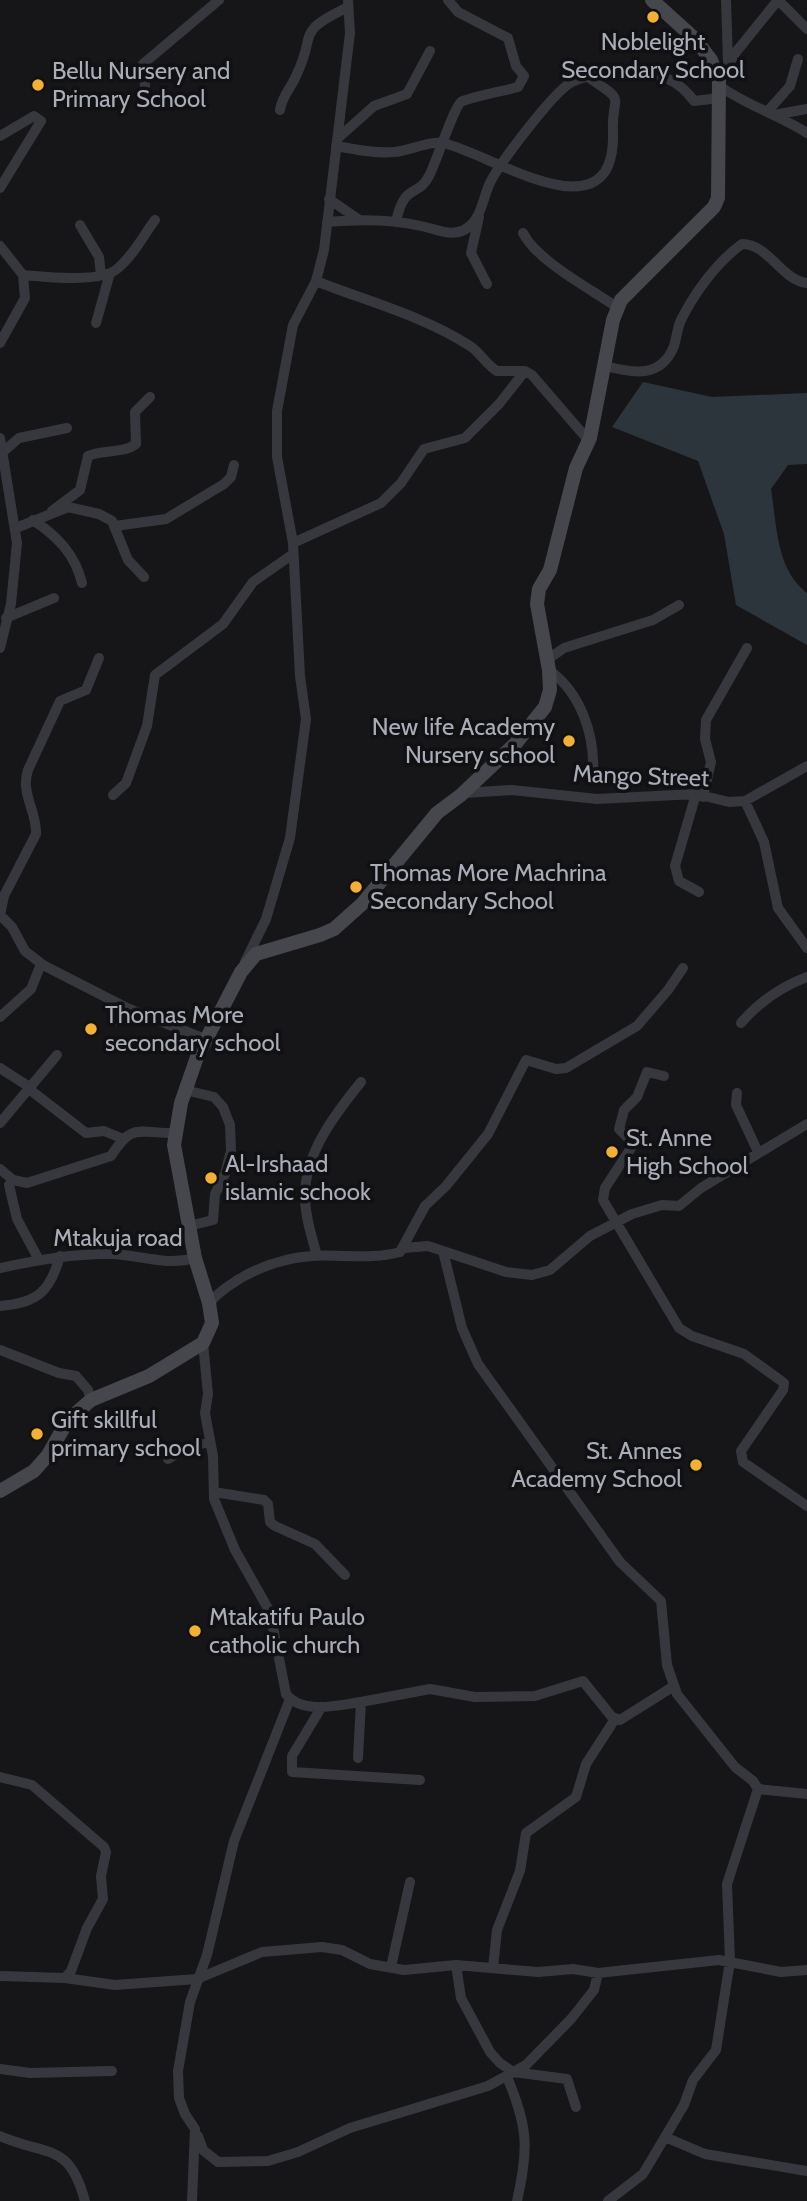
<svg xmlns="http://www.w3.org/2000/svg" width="807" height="2201" font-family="Cabin,sans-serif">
<rect width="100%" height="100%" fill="#161618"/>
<path fill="#2c353c" d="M643,382L712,397L807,393V464L788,465L771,489C777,526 776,569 807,593V645L736,605L724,534L698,461L612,427Z"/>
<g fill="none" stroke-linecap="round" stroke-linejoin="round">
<path stroke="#37383d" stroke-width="10" d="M726,0L728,62
M778,0L807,29
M719,81L736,52L778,0
M145,86L143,64L219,0
M721,87C748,106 779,115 807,133
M280,110C282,96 291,88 296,76C318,31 293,34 348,7
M767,112L790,86L798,59
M774,115L807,109
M0,136L34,116L41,121L0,188
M337,139L374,106L407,94L430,51
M336,146C354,149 375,154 394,152C410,151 432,139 447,144C498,158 616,239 613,132C611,93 629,104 588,77
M329,199L358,219
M479,217L471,253L487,284
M327,222C363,219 397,219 433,229C443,232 454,235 464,230C481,221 482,201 489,185C497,166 555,90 572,82C588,74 613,72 630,71C656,71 679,80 694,101L720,98
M396,222C404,182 418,198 429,176C436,163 454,107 461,102C467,98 508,90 518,87L524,76L516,66L508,38L458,12L448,0
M80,225L99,257L101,275
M523,233C537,261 591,289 618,308
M0,246L23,275L25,298L0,343
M23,275C46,277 100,283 117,269C133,256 143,236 155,220
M316,281C366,301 424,316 470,346C480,352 486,365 497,371H525L532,375L589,441
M96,323L110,273
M605,366C633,373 661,379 674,346C677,337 677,328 681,320C695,292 717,262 742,244C769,244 781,280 807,283
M0,438L17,543L11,604L0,648
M4,451L19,438L67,428
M52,511L80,490L88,456C103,449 123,454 136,444L135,412L150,397
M33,520C57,536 75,554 82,583
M115,526L166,519L224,484L231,477L234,465
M16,528L68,507L99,514L112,521L128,560L144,577
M293,543L381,503L401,483L424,449L465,438L499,404L525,371
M6,618L54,598
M547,660L564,648L653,620L679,605
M549,670C581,693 595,735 593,774
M464,793L512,790L597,799L696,794L729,802L745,801L807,766
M696,794L675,866L679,881L699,892
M113,795L126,783L147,726L155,675L223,624L253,582L293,554
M703,797L711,762L705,739L706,720L747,648
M745,801L764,842L778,908L807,948
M0,915L4,896L36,834C37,811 20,793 28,770L60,701L86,690L99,658
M0,915L12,927L25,951L43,965L127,1008L205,1039
M245,962L266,919L290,838L306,719L300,676L293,543L277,457V411L293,325L316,281L324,250L350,33L348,0
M0,1017L31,989L41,964
M117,1021L127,1008
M741,1023C760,1001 781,987 807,977
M0,1068L31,1088
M664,1076L647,1072L637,1097L624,1110L619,1129L628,1138L631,1148L605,1188L603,1200L679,1328L692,1336L744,1354L784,1383L783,1390L741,1451L743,1462L807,1506
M29,1089L86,1133L104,1131L121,1138
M185,1090L214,1097L223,1107L230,1125L231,1151L225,1174L215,1194L213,1220L189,1226
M737,1093L736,1105L758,1152
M0,1123L57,1055
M0,1169L13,1180L27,1183L111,1156C132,1123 137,1133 175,1133
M9,1185L17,1219L39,1260
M404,1248L428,1246L506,1272L532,1275L550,1270L590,1236L632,1214L662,1205L679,1206L701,1188L807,1124
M443,1251L462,1328L478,1364L620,1562L661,1601L667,1665L677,1694L735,1767L753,1781L758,1789L727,1884L730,1961L716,2050L693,2080L684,2105L643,2174L608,2201
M317,1256C312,1237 305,1217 305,1197C304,1154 335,1114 361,1082
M0,1268C38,1260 75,1253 114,1254C143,1256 167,1266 195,1258
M209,1303C234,1276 276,1258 312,1256C341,1254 372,1260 400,1252L425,1206L446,1186L488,1134L526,1060L556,1069L566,1068L637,1026L668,990L683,968
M0,1306C37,1303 50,1292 60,1256
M203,1343L208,1394L205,1413L213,1456L214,1499L235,1550L270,1612L286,1694C302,1715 339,1705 361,1702
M0,1350L59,1373L76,1376L88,1390L91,1400
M168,1459L189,1447L209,1442
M214,1492L264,1500L268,1504L270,1522L275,1526L315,1544L345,1575
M321,1708L292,1756V1772L420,1780
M358,1758L361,1702L430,1689L475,1697L535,1696L583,1681L612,1717L620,1720L674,1686
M0,1777L32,1785L104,1847L106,1852L101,1876L103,1899L87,1928L71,1971L65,1978
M758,1789L807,1794
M456,1965L461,1998L490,2052L500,2063L513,2072L567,2079L576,2107
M391,1967L410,1882
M493,1968L497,1930L520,1871L526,1833L576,1797L586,1764L615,1719
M0,1976L65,1978L115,1985L197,1979L262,1952L322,1947L342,1950L370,1964L404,1970L456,1965L538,1972L573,1969L598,1973L719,1960L781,1972L807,1970
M0,2069L30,2073L112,2071
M507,2077C528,2126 529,2149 517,2201
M0,2136C49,2157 69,2142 85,2201
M198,2136L203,2150L218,2162L268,2161L298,2152L350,2128L488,2086L526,2065L571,2019L594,1990L598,1973
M665,2137L705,2154L807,2171
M192,2201L195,2129L185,2114L179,2098L178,2071L190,2002L207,1955L234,1841L290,1699"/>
<path stroke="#45474d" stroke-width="14" d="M0,1491L34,1471L48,1455L68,1420L91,1400L149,1376L203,1343L212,1323L209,1303L195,1258L174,1145L181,1103L197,1057L241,972L256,954L320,935L334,929L362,904L437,813L461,795L516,743L545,707L550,690L549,670L537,604L539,589L550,570L576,468L590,438L613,320L621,300L714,207L718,198L719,81L711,60L695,39L652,0"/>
</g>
<g fill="#f2b134" stroke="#111113" stroke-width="2.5">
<circle cx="653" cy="17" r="7"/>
<circle cx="38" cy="85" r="7"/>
<circle cx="569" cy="741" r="7"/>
<circle cx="356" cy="887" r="7"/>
<circle cx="91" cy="1029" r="7"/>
<circle cx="612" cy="1152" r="7"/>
<circle cx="211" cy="1178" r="7"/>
<circle cx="37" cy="1434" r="7"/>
<circle cx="696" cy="1465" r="7"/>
<circle cx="195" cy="1631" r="7"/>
</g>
<g text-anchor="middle" stroke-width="7" stroke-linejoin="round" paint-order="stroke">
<g font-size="24" fill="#a8adb8" stroke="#111113" text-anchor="start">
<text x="653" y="50" text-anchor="middle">Noblelight<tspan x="653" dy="28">Secondary School</tspan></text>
<text x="52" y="79">Bellu Nursery and<tspan x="52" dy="28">Primary School</tspan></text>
<text x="555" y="735" text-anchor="end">New life Academy<tspan x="555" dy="28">Nursery school</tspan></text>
<text x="370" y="881">Thomas More Machrina<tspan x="370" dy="28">Secondary School</tspan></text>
<text x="105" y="1023">Thomas More<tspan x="105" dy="28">secondary school</tspan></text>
<text x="626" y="1146">St. Anne<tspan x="626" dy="28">High School</tspan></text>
<text x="225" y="1172">Al-Irshaad<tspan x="225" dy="28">islamic schook</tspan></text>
<text x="51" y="1428">Gift skillful<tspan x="51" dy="28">primary school</tspan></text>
<text x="682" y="1459" text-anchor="end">St. Annes<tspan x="682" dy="28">Academy School</tspan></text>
<text x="209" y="1625">Mtakatifu Paulo<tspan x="209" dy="28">catholic church</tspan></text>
</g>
<g font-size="24" fill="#a8adb8" stroke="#111113">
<text transform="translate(641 776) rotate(2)" y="8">Mango Street</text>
<text x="118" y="1246">Mtakuja road</text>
</g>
</g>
</svg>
